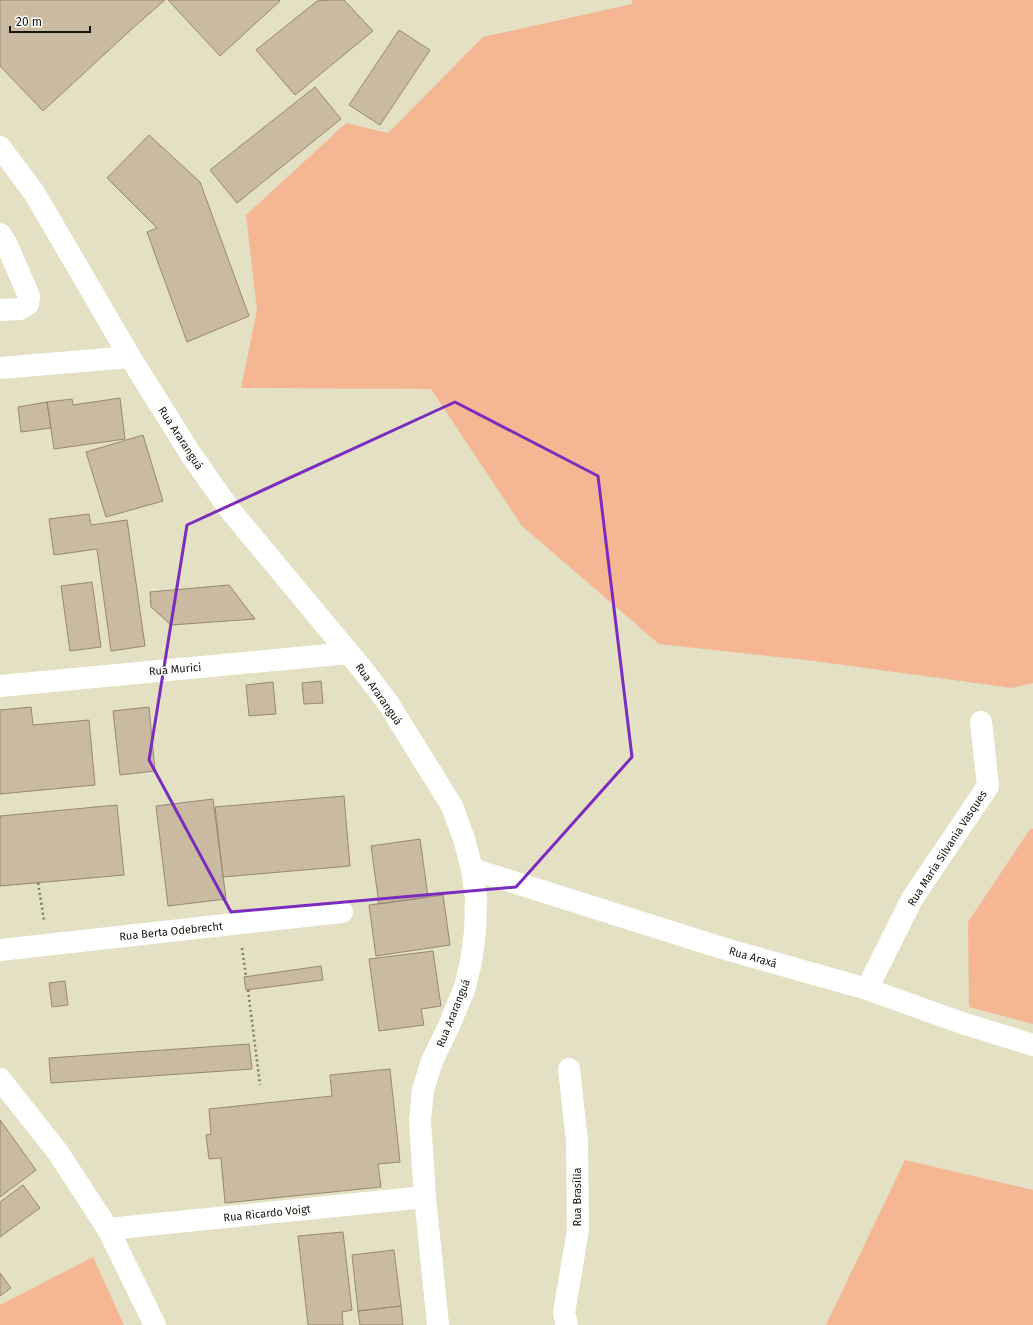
<svg xmlns="http://www.w3.org/2000/svg" width="1033" height="1325" font-family="'Fira Sans',sans-serif">
<rect width="100%" height="100%" fill="#e3e0c4"/>
<path fill="#f5b793" d="M632,0H1033V683L1012,688L814,661L659,644L522,526L431,389L241,388L257,310L246,215L346,123L388,133L483,37L632,4Z
M1030,829H1033V1024L969,1007L968,922Z
M905,1160L1033,1190V1325H826Z
M93,1257L124,1325H0V1305Z"/>
<path fill="#cbbaa2" stroke="#988872" d="M0,0H165L134,27L43,111L0,66Z
M168,0H279L280,1L220,56Z
M330,0H344L373,31L295,95L256,50L317,1Z
M399,30L430,50L380,125L349,105Z
M315,87L341,119L237,203L210,170Z
M149,135L200,182L249,316L187,342L147,232L157,228L107,178Z
M120,398L125,439L54,449L47,402L72,399L73,405Z
M47,402L51,428L21,432L18,407Z
M143,435L163,501L106,517L86,452Z
M89,514L91,525L127,520L145,646L111,651L97,549L54,555L49,519Z
M92,582L101,647L70,651L61,586Z
M229,585L255,619L171,625L151,607L150,592Z
M321,681L323,703L304,704L302,683Z
M273,682L276,714L249,716L246,685Z
M31,707L33,725L89,720L95,785L0,794V710Z
M149,707L155,771L120,775L113,711Z
M344,796L350,866L223,877L215,807Z
M213,799L226,899L168,906L156,806Z
M117,805L124,875L0,886V816Z
M420,839L428,897L379,904L371,846Z
M443,895L450,945L376,956L369,905Z
M433,951L441,1006L421,1009L424,1025L379,1031L369,959Z
M321,966L323,980L246,990L244,977Z
M65,981L68,1005L52,1007L49,983Z
M249,1044L252,1069L51,1083L49,1058Z
M390,1069L400,1162L378,1164L381,1187L225,1203L221,1158L209,1159L206,1135L211,1134L209,1109L332,1096L330,1075Z
M0,1120L36,1170L0,1197Z
M23,1185L40,1208L0,1237V1202Z
M343,1232L352,1310L342,1312L343,1325H308L298,1236Z
M394,1250L401,1306L358,1311L352,1255Z
M0,1273L11,1288L0,1296Z
M401,1306L403,1325H360L358,1311Z"/>
<g fill="none" stroke-linecap="round" stroke-linejoin="round">
<path stroke="#7e7c69" stroke-width="2.5" stroke-dasharray="2 3" stroke-linecap="butt" d="M38,883L44,920
M242,948L246,976
M248,990L260,1085"/>
<path stroke="#fff" stroke-width="22" d="M0,147L35,194L130,357L190,453L230,510L363,670L388,703L452,806L464,839L472,869L476,899L475,932L471,962L465,987L449,1026L432,1061L423,1090L420,1121L425,1197L438,1325
M0,234L6,243L29,296L28,304L20,309L0,310
M0,368L130,357
M0,686L349,653
M472,869L722,948L867,989L962,1023L1033,1045
M0,950L342,912
M867,989L912,899L988,786L981,722
M0,1079L57,1151L108,1229L155,1325
M108,1229L425,1197
M567,1325L564,1313L578,1230L577,1141L569,1069"/>
</g>
<path fill="none" stroke="#7b2cbf" stroke-width="3" stroke-linejoin="round" d="M455,402L598,476L632,757L516,887L231,912L149,760L187,525Z"/>
<g text-anchor="middle" stroke-width="3" stroke-linejoin="round" paint-order="stroke">
<g font-size="11" fill="#15140a" stroke="#fff">
<text transform="translate(181 438) rotate(57)" y="4">Rua Araranguá</text>
<text transform="translate(175 669) rotate(-5)" y="4">Rua Murici</text>
<text transform="translate(379 694) rotate(55)" y="4">Rua Araranguá</text>
<text transform="translate(947 848) rotate(-57)" y="4">Rua Maria Silvania Vasques</text>
<text transform="translate(171 931) rotate(-6)" y="4">Rua Berta Odebrecht</text>
<text transform="translate(753 957) rotate(16)" y="4">Rua Araxá</text>
<text transform="translate(453 1013) rotate(-68)" y="4">Rua Araranguá</text>
<text transform="translate(577 1197) rotate(-90)" y="4">Rua Brasília</text>
<text transform="translate(267 1213) rotate(-6)" y="4">Rua Ricardo Voigt</text>
</g>
</g>
<path d="M10 26v6h80v-6" fill="none" stroke="#15140a" stroke-width="2"/>
<text x="16" y="26" font-size="12" fill="#15140a" stroke="#ffffff" stroke-width="3" paint-order="stroke">20 m</text>
</svg>
